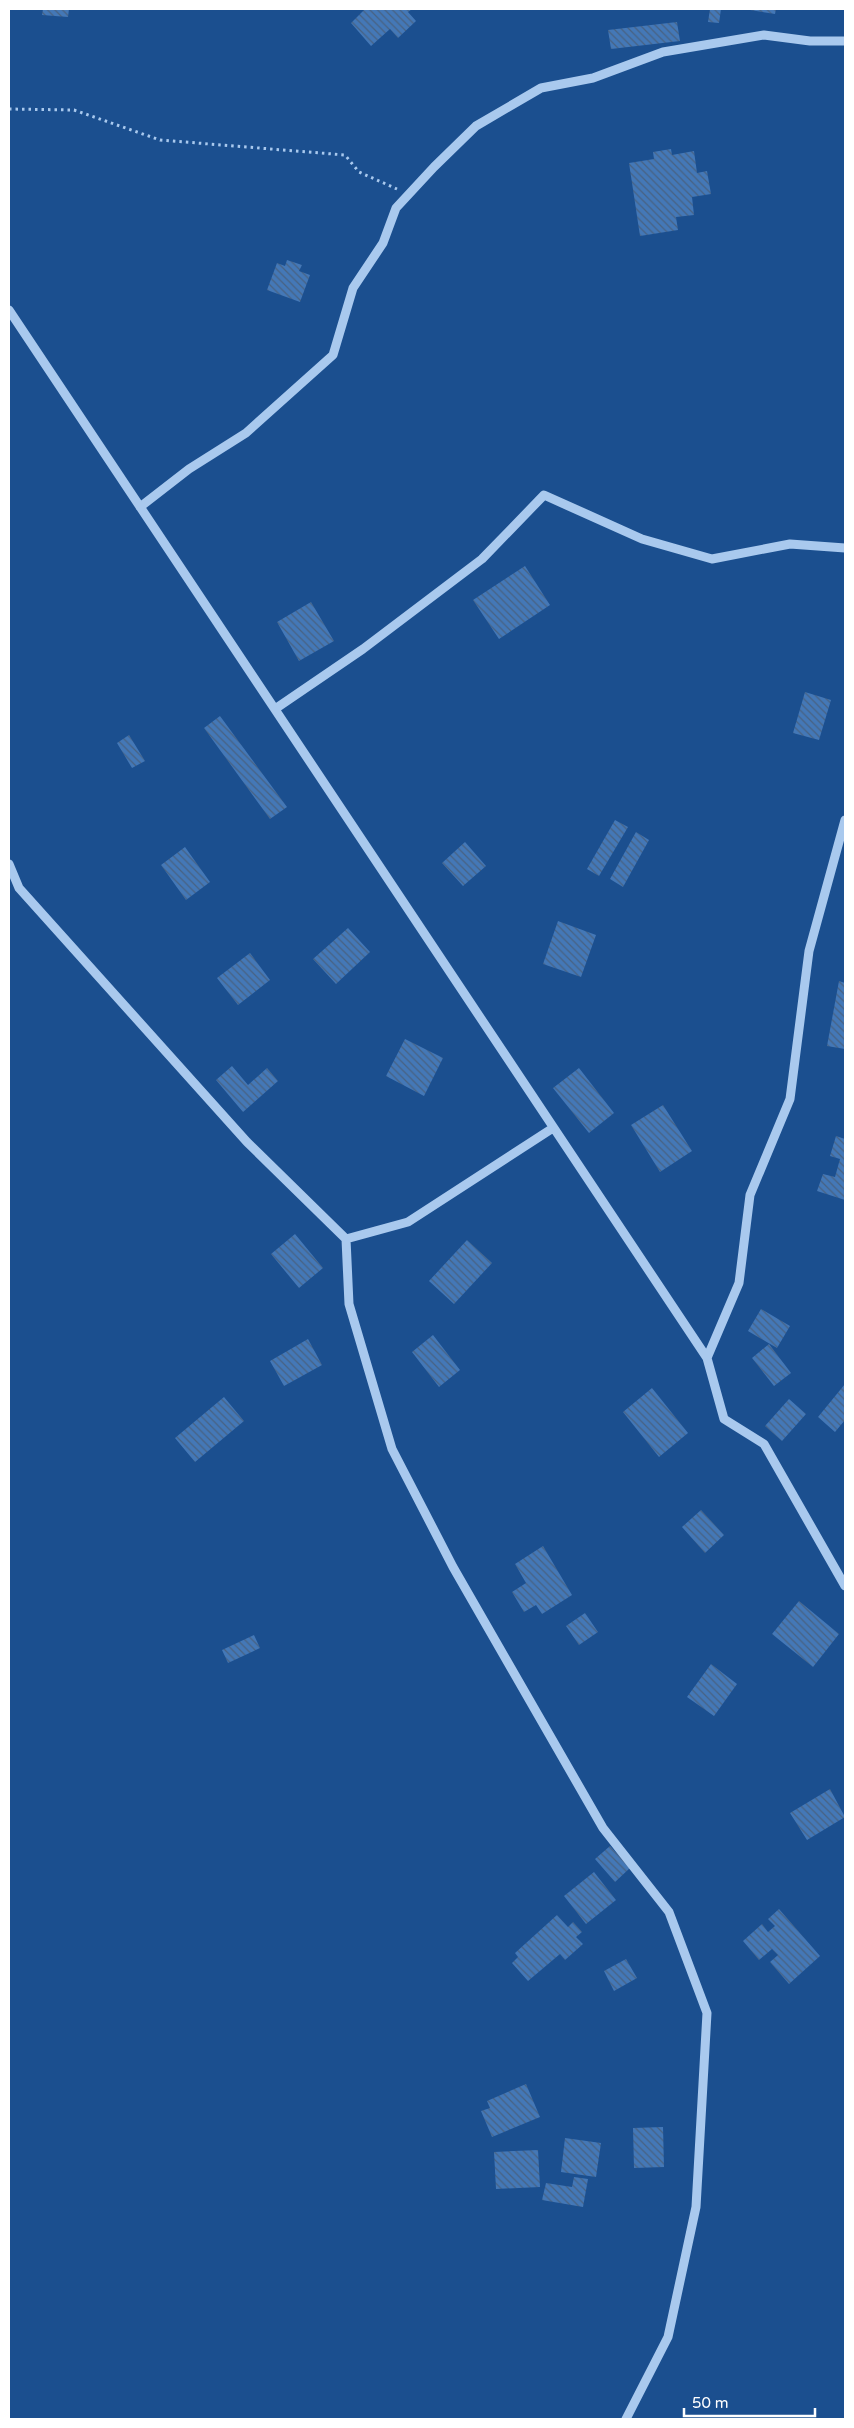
<svg xmlns="http://www.w3.org/2000/svg" width="854" height="2428" font-family="'Varela Round',sans-serif">
<defs>
<pattern id="building-back-hatch" width="6" height="6" patternUnits="userSpaceOnUse" patternTransform="scale(1.25)"><rect width="6" height="6" fill="#4478b7"/><path d="M-1 5l2 2M0 0l6 6M5-1l2 2" fill="none" stroke="#486282"/></pattern>
</defs>
<rect width="100%" height="100%" fill="#1b4f8f"/>
<path fill="url(#building-back-hatch)" d="M43,9H69L68,17L42,15Z
M365,9H412L408,12L416,21L398,38L390,29L371,46L351,23Z
M710,9H721L719,23L708,22Z
M744,9H776L775,14Z
M677,22L680,41L611,49L608,30Z
M671,149L672,155L694,151L697,173L707,171L711,194L692,197L694,215L676,217L678,230L640,236L629,163L654,159L653,152Z
M287,260L302,265L299,271L310,275L300,302L267,290L277,263L285,266Z
M525,566L550,605L499,639L473,600Z
M311,602L334,641L299,661L277,622Z
M805,692L831,700L819,740L793,733Z
M220,716L287,807L270,819L204,728Z
M129,735L145,761L132,768L117,743Z
M615,820L628,827L599,876L587,869Z
M636,832L649,840L623,887L610,879Z
M465,842L486,866L463,886L442,863Z
M185,847L210,882L186,900L161,865Z
M558,921L596,935L581,977L543,964Z
M348,928L370,952L336,984L313,959Z
M250,953L270,980L238,1005L217,978Z
M839,981L845,983V1049L827,1046Z
M405,1039L443,1058L424,1096L386,1076Z
M232,1066L248,1085L267,1068L278,1081L243,1112L216,1080Z
M579,1068L614,1113L589,1133L553,1088Z
M663,1105L692,1151L660,1172L631,1125Z
M836,1136L845,1139V1200L817,1191L823,1174L835,1177L840,1159L830,1156Z
M295,1234L323,1268L299,1288L271,1254Z
M467,1240L492,1263L454,1304L429,1281Z
M761,1309L790,1326L777,1348L748,1331Z
M433,1335L460,1370L439,1387L412,1352Z
M308,1339L322,1365L284,1386L270,1361Z
M769,1344L791,1373L774,1386L752,1358Z
M845,1384V1420L835,1432L818,1417Z
M652,1388L688,1433L659,1457L623,1412Z
M224,1397L244,1421L195,1462L175,1438Z
M789,1399L806,1414L782,1441L765,1426Z
M701,1510L724,1535L705,1553L682,1527Z
M543,1546L572,1595L542,1614L536,1605L524,1612L512,1592L526,1583L515,1564Z
M799,1601L839,1634L813,1667L772,1634Z
M585,1613L598,1632L579,1645L566,1626Z
M254,1635L260,1648L228,1663L222,1650Z
M711,1664L737,1684L714,1716L687,1697Z
M830,1789L845,1817L807,1840L790,1813Z
M610,1846L630,1868L615,1882L595,1859Z
M594,1872L616,1900L586,1924L564,1896Z
M779,1909L820,1956L789,1984L770,1962L778,1955L772,1949L759,1960L743,1941L762,1924L768,1932L775,1926L768,1919Z
M557,1915L568,1927L573,1922L582,1932L576,1937L583,1944L565,1960L560,1954L528,1981L512,1963L518,1957L515,1953Z
M626,1959L637,1978L614,1991L604,1971Z
M526,2084L540,2117L492,2137L481,2111L490,2108L487,2101Z
M663,2127L664,2167L634,2168L633,2128Z
M565,2138L601,2143L596,2177L561,2172Z
M538,2150L540,2187L496,2189L494,2152Z
M574,2177L588,2179L583,2207L542,2200L546,2183L572,2187Z"/>
<g fill="none" stroke-linecap="round" stroke-linejoin="round">
<path stroke="#a9c9ee" stroke-width="3" stroke-dasharray="2.5 4" stroke-linecap="butt" d="M9,109L74,110L160,140L345,155L359,172L397,189"/>
<path stroke="#a9c9ee" stroke-width="9" d="M9,310L707,1358L724,1419L764,1444L845,1586
M140,507L189,469L246,433L333,355L353,288L383,243L396,208L434,167L476,126L541,88L593,78L663,52L764,35L810,41H845
M275,709L363,649L482,559L544,495L642,539L712,559L790,544L845,548
M9,864L19,888L247,1142L346,1239L408,1222L553,1128
M346,1239L349,1304L392,1449L453,1567L603,1828L669,1912L707,2013L696,2207L668,2337L626,2419
M707,1358L739,1283L750,1195L790,1099L809,951L845,820"/>
</g>
<rect width="854" height="2428" fill="none" stroke="#ffffff" stroke-width="20"/>
<path d="M684 2408v8h131v-8" fill="none" stroke="#ffffff" stroke-width="2.5"/>
<text x="692" y="2408" font-size="15" fill="#ffffff" stroke="#1b4f8f" stroke-width="4" paint-order="stroke">50 m</text>
</svg>
